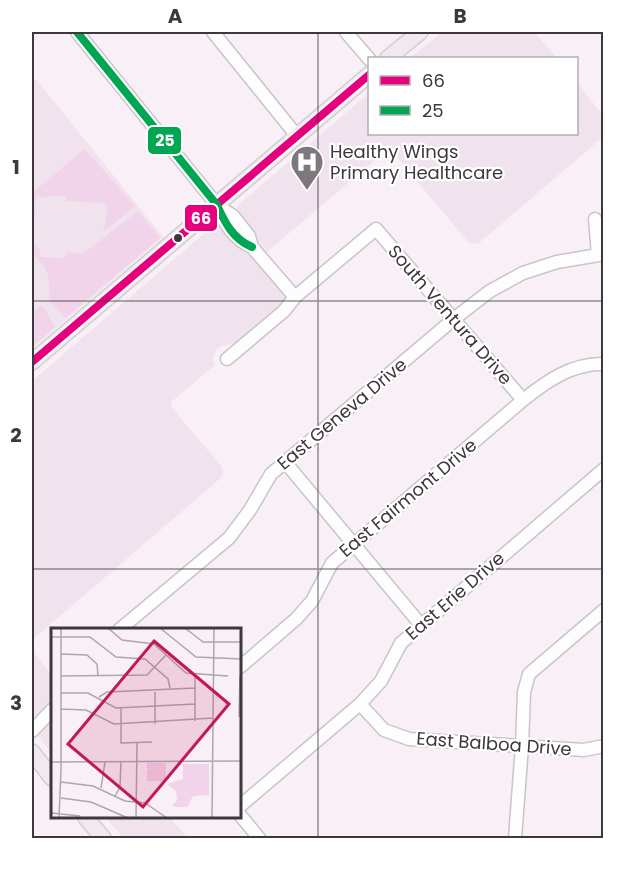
<svg xmlns="http://www.w3.org/2000/svg" width="635" height="870" font-family="Poppins,sans-serif">
<rect width="100%" height="100%" fill="#f8f0f6"/>
<path fill="#f1e3ee" d="M442,32H534L557,58H410Z
M36,79L163,237L32,349V82Z
M577,83L603,115V137L478,244L469,243L389,148L267,252L237,214L236,209L238,205L369,93L370,134H576Z
M219,224L223,225L287,299L241,340L236,343L221,346L216,350L213,357L215,365L171,402L172,408L223,468L222,477L32,640V381L214,225Z
M32,650L52,676V754L32,728Z
M106,818H170L188,838H123Z"/>
<path fill="#f1d3ea" d="M85,149L135,206L103,232L108,210L103,203L66,201V196L36,197L34,222H32V193Z
M138,211L160,238L65,318L49,301C50,278 50,269 32,254V245L36,246L40,250V257L63,258L68,252L83,254Z
M42,305L55,327L32,347V314Z"/>
<g fill="none" stroke-linecap="round" stroke-linejoin="round">
<defs>
<path id="minor" d="M77,32L217,205C225,223 233,239 252,247
M213,32L297,136
M346,32L370,60
M218,206L233,216L249,236L252,247L295,297
M595,219L598,255
M227,359L284,311L295,297L376,229L523,400
M285,462L421,625
M119,630L229,538L250,510L271,474L455,318L490,291L523,273L557,262L604,254
M240,667L296,619L312,601L332,563L523,400C547,381 572,363 604,364
M360,704L384,730L409,739L584,750L604,746
M32,731L52,710
M240,806L360,704L381,681L401,643L604,469
M240,815L259,838
M515,838L522,746L524,692L529,674L604,610"/>
<path id="major" d="M388,58L420,32
M32,362L370,74
M32,752L52,778
M86,818L103,838"/>
</defs>
<use href="#minor" stroke="#cac4c9" stroke-width="15"/>
<use href="#major" stroke="#d2ced1" stroke-width="18"/>
<use href="#minor" stroke="#fefdfe" stroke-width="12"/>
<use href="#major" stroke="#f0e9ef" stroke-width="15"/>
<defs>
<path id="bus-1" d="M32,362L370,74"/>
<path id="bus-2" d="M77,32L217,205C225,223 233,239 252,247"/>
</defs>
<use href="#bus-1" stroke="#fff" stroke-width="12"/>
<use href="#bus-2" stroke="#fff" stroke-width="12"/>
<use href="#bus-1" stroke="#e5007d" stroke-width="8"/>
<use href="#bus-2" stroke="#00a651" stroke-width="8"/>
</g>
<path fill="none" stroke="#3d383c" stroke-width="1.5" stroke-opacity="0.55" d="M318,32V838M32,301H604M32,569H604"/>
<defs>
<symbol id="hospital-pin" viewBox="-11 -11 22 30"><path d="M0 17L-7.5 6A9.5 9.5 0 1 1 7.5 6Z" fill="#7e787d" stroke="#fff"/><path d="M-5-5h3v3.5h4V-5h3V5h-3V1.5h-4V5h-3Z" fill="#fff"/></symbol>
</defs>
<g fill-rule="evenodd">
<use href="#hospital-pin" x="288" y="143" width="38" height="52"/>
</g>
<circle fill="#3d383c" stroke="#fff" stroke-width="2" cx="178" cy="238" r="5"/>
<g text-anchor="middle" stroke-width="4.5" stroke-linejoin="round" paint-order="stroke">
<g font-size="18" fill="#3d383c" stroke="#fff" text-anchor="start">
<text x="330" y="158">Healthy Wings<tspan x="330" dy="21">Primary Healthcare</tspan></text>
</g>
<g font-size="18" fill="#3d383c" stroke="#fff">
<text transform="translate(450 315) rotate(49)" y="6">South Ventura Drive</text>
<text transform="translate(342 414) rotate(-40)" y="6">East Geneva Drive</text>
<text transform="translate(408 498) rotate(-40)" y="6">East Fairmont Drive</text>
<text transform="translate(455 596) rotate(-41)" y="6">East Erie Drive</text>
<text transform="translate(494 744) rotate(4)" y="6">East Balboa Drive</text>
</g>
</g>
<g transform="translate(51 628)">
<rect width="190" height="190" fill="#f8f0f6"/>
<path d="M96,135H115V153H96V141H101L96,140ZM132,136H158V167L142,168L136,179H128L121,178L126,172L125,163L116,156L132,151Z" fill="#f1d3ea"/>
<path fill="none" stroke="#ada6ac" stroke-width="1.5" d="M57,0L71,12L103,16L135,45L177,48M109,0L145,29L191,31M134,0L152,14H191M0,9H39L65,29L94,31L117,51L119,60M10,26L36,27L46,36L47,48M144,47V93M10,48L96,47L115,27M10,65H37L65,80L144,76M48,69L56,64L144,60M70,80V115L101,114M10,81L35,82L63,96L162,90M188,89L189,48M104,96V64M0,134L191,133M10,143V1M10,154L42,158L74,173L94,175L116,190M50,160L54,134M64,168L69,159L70,133M10,170L40,174L77,190M0,185L29,188M8,190L10,142M85,190L86,115M161,190L163,0"/>
<path fill="#c2185b" fill-opacity="0.15" stroke="#c2185b" stroke-width="3" d="M103,13L178,76L92,179L17,116Z"/>
<rect width="190" height="190" fill="none" stroke="#3d383c" stroke-width="3"/>
</g>
<g stroke="#fff" stroke-width="2">
<rect x="147" y="126" width="35" height="29" rx="6" fill="#00a651"/>
<rect x="184" y="204" width="34" height="28" rx="6" fill="#e5007d"/>
</g>
<g font-size="16" text-anchor="middle" font-weight="bold" fill="#fff">
<text x="165" y="146">25</text>
<text x="201" y="224">66</text>
</g>
<rect width="635" height="870" fill="none" stroke="#ffffff" stroke-width="66"/>
<rect x="368" y="57" width="210" height="78" fill="#ffffff" stroke="#b1afb1" stroke-width="1.5"/>
<rect x="380" y="76" width="30" height="9" fill="#e5007d" stroke="#b1afb1" stroke-width="1.5"/>
<text x="422" y="87" font-size="18" fill="#3d383c">66</text>
<rect x="380" y="106" width="30" height="9" fill="#00a651" stroke="#b1afb1" stroke-width="1.5"/>
<text x="422" y="117" font-size="18" fill="#3d383c">25</text>
<rect x="33" y="33" width="569" height="804" fill="none" stroke="#3d383c" stroke-width="2"/>
<g font-size="20" text-anchor="middle" font-weight="bold" fill="#3d383c">
<text x="175" y="23">A</text>
<text x="460" y="23">B</text>
<text x="16" y="174">1</text>
<text x="16" y="442">2</text>
<text x="16" y="710">3</text>
</g>
</svg>
